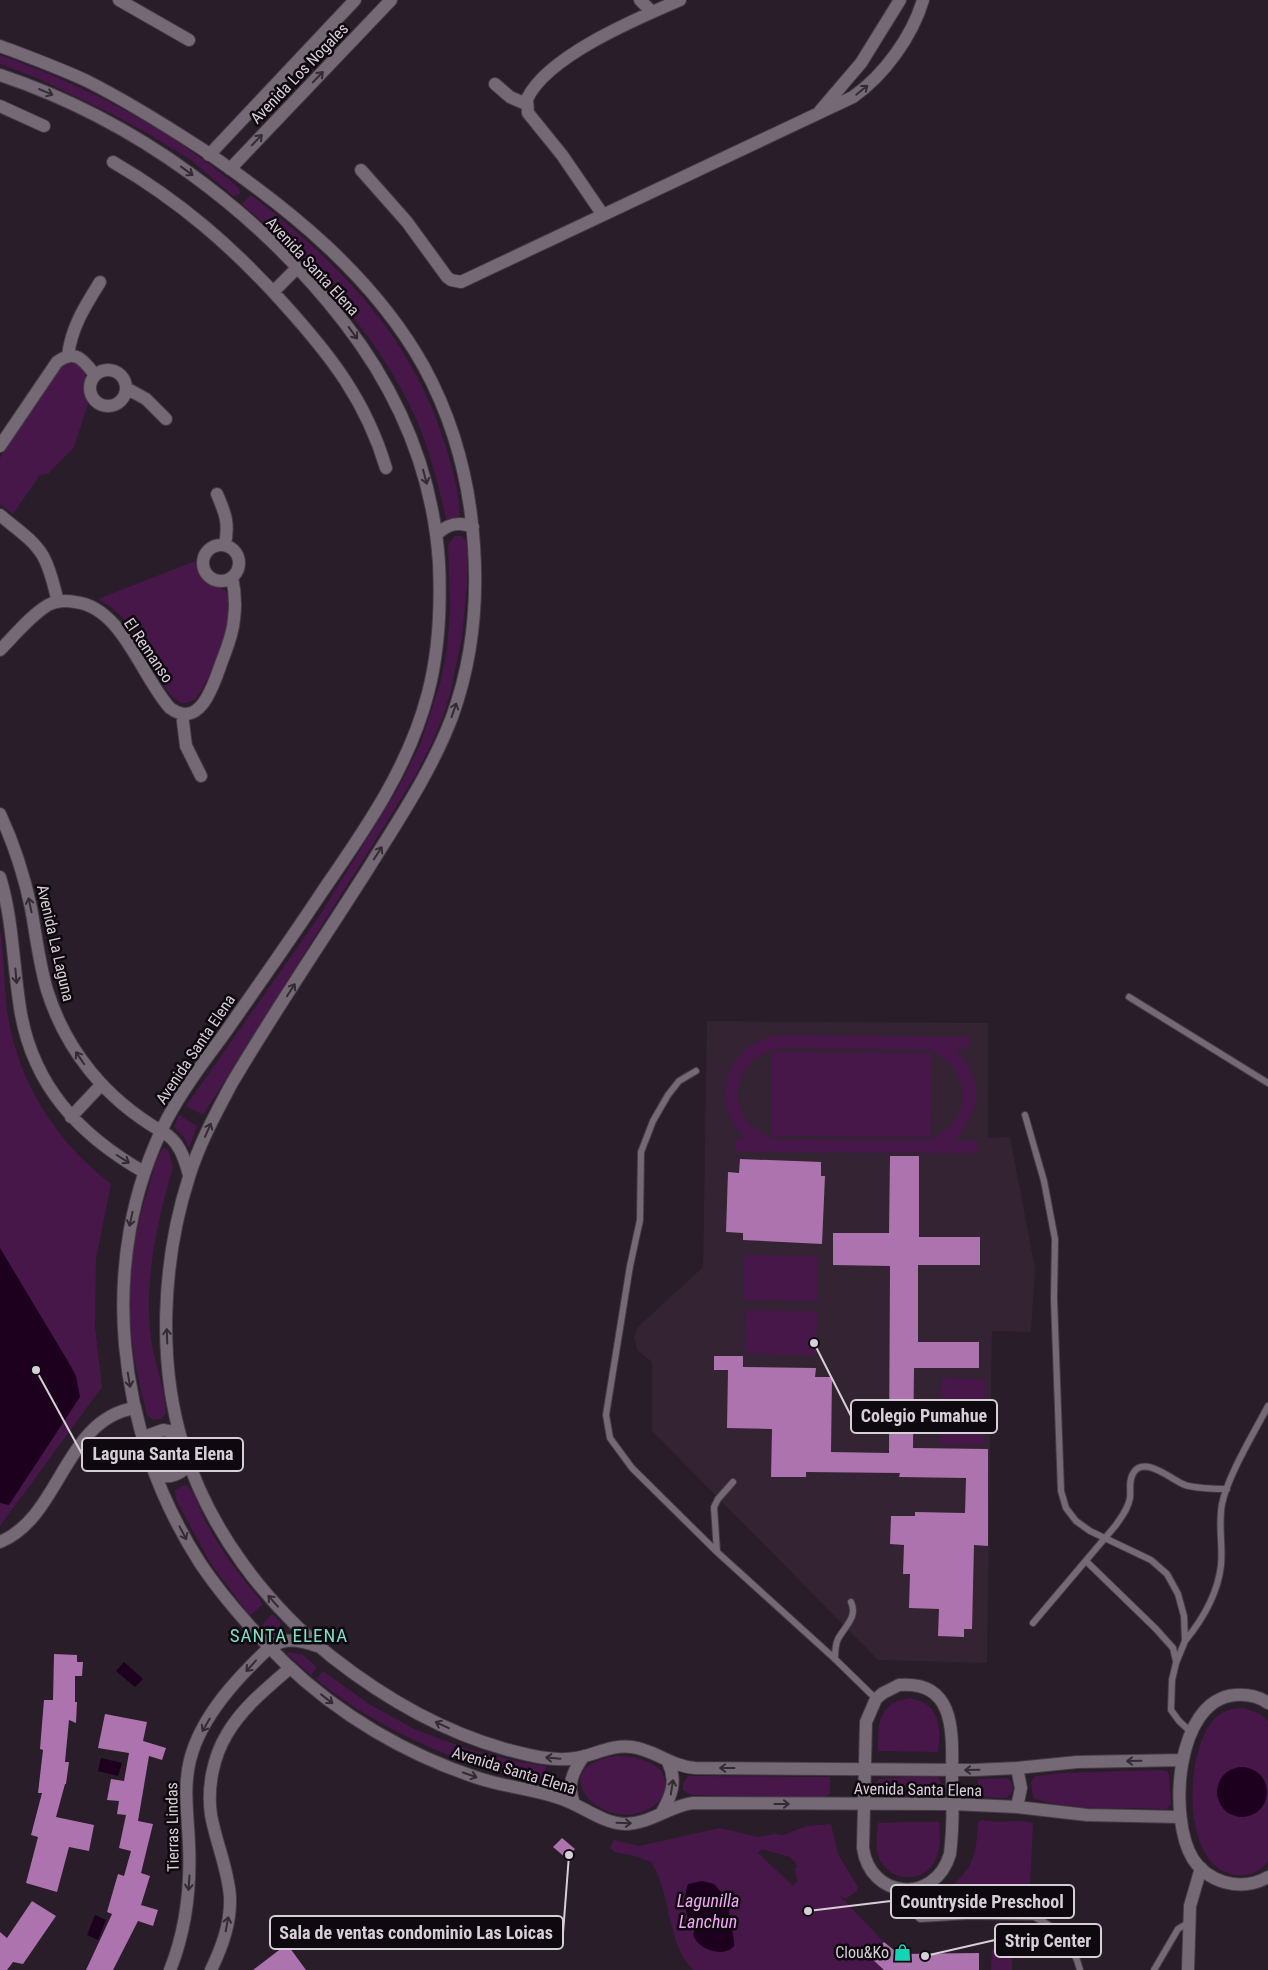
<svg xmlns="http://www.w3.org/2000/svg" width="1268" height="1970" font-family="'Roboto Condensed',sans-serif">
<rect width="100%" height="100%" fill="#281d28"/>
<path fill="#332333" d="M707,1021L988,1023V1138L1010,1137L1035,1268L1031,1332L992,1331L987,1663L878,1660L652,1431V1362L637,1350L634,1337L638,1327L703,1267Z"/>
<path fill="#48174a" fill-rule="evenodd" d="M0,55C85,85 170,129 239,188L240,193L239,195L233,196L191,160L145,132L116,116L39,79L0,64Z
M251,195C338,262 412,336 445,444C452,467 459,490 460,515L456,519H446C438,483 429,447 414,414C375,331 311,264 242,204Z
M74,361C96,379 78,382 88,404L74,447L48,474L40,475L13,514L0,504V458L54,372L62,364Z
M455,536H462L466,540L468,551L467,584L462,637L451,690L444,714L432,743L415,776L385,825L203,1115L186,1106L320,915L397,790L420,745L440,684L447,649L450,610L448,544Z
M195,561C201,582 209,581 226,591C228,596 230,601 230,606C229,627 210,682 196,698C192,702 187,703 181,703L170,695L124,619L111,607L98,599Z
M0,929C4,955 4,982 7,1009C16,1079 55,1141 111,1184L96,1259L95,1327L102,1387L0,1526Z
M779,1035L969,1037V1048L955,1049C985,1081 982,1107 955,1140H977V1153L736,1152V1139H746C706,1102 726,1043 779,1035ZM784,1048L930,1050C974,1071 974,1122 928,1140L777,1139C721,1124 727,1055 784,1048Z
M772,1052L932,1053L931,1137L771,1136Z
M179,1115L197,1126L189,1148L184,1137L174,1127Z
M164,1147L169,1152L173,1167C157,1222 144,1281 151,1338C154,1363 165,1387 166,1413L161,1419L153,1420L147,1416C142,1393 136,1371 133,1348C125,1295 132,1236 149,1186C153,1174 156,1157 164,1147Z
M744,1255L817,1256V1301L743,1300Z
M746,1310L817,1311L816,1355L745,1354Z
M941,1378L985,1379L984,1445H940Z
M185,1485C194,1489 199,1508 204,1518C219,1549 241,1576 263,1604L250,1616L211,1564L176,1500L175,1490Z
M272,1614L280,1621C282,1629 277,1636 270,1638L260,1628Z
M288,1652L303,1655L317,1667L311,1675L287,1654Z
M323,1671L369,1704L416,1730L468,1749L519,1762L546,1766L543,1785C461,1764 382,1733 316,1679Z
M910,1698C941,1704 941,1727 938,1752L878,1751C878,1724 878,1702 910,1698Z
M1244,1708L1260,1714L1268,1721V1862C1259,1872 1248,1877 1234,1875C1181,1866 1185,1755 1211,1723C1219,1712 1231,1708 1244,1708Z
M619,1756C635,1756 648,1760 661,1770C667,1782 668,1794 656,1804C607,1843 535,1764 619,1756Z
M1159,1770L1167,1771L1169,1775L1171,1804L1166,1809C1125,1807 1072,1812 1033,1798L1031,1782L1035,1776L1060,1773Z
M688,1776L830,1777V1794L823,1798L691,1795L683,1790V1784Z
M906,1777H938L944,1790L941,1795L934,1796C920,1797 884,1802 874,1794L873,1787L879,1779Z
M1008,1778L1012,1783L1013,1790L1007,1798L977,1797L978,1779Z
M982,1820C999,1824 1016,1819 1033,1823L1029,1909L1014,1907L1013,1893L937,1897C971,1872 976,1863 978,1822Z
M905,1822H939C940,1832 941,1847 937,1857C928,1882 894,1884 881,1862C874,1851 877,1836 878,1823Z
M831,1824L838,1854L858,1887L857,1891L846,1899L839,1895L884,1942L870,1957L884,1970H693C665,1940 672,1894 651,1862L635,1856L615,1852L610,1848L614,1840L639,1846L720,1828L758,1837L775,1834L783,1835L807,1826ZM762,1849L790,1857L798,1866L795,1868L797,1882L793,1886L758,1853Z
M992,1949H1012V1970H991Z"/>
<path fill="#1c001e" d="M0,1248L69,1363L76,1376L80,1397L9,1505L0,1503Z
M124,1662L143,1679L135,1687L116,1671Z
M101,1758L122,1763L118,1776L98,1771Z
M1217 1792a25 25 0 1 1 50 0a25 25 0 1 1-50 0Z
M702,1881L714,1884L727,1899L734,1941V1946C724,1958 700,1950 694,1937C692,1931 695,1935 694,1929C693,1926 690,1922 688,1919C684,1908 684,1894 688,1884Z
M95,1915L106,1920L98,1940L87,1935Z"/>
<path fill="#ad73ae" d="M890,1156H919V1237H980V1265H918V1342H979V1368H914L913,1448L988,1449V1546L974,1545L972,1629H964V1637L938,1636L939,1609L909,1608L910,1574H903L904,1545L890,1544L891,1516H915V1512L965,1513L966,1478L899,1477L900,1473L806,1472V1477H771L772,1429L727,1428L728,1370H714V1356H743V1367L816,1368L815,1377H832L831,1452L889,1453L890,1266L833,1265V1233H889Z
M740,1159L821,1162V1176H825L822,1244L743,1240V1233L726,1232L728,1172L739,1173Z
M54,1654L77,1655V1662H83L82,1676H75V1702H77L76,1723L69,1720L65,1762H69L66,1784H65L56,1817L94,1825L89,1851L69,1847L57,1892L26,1883L38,1837L31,1835L42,1793H38L43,1750L40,1749L44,1700H53Z
M105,1714L147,1722L143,1741L166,1748L162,1760L149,1756L138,1821L153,1824L141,1873L150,1876L141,1905L158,1910L153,1926L138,1921L113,1970H86L112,1914L107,1912L118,1874L124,1876L131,1851L119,1848L126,1815L117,1814L119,1801L107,1800L111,1779L124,1781L129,1753L98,1748Z
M562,1838L575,1849L566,1858L553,1847Z
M32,1901L56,1916L23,1964L13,1962L7,1970H0V1932L7,1938Z
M884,1942L899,1954L979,1953V1970H884L870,1957Z
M287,1944L306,1970H253Z"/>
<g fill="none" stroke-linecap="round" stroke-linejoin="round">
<defs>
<path id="service" d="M1129,997L1268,1083
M696,1071L679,1081L668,1095L653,1121L641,1152L640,1220L630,1266L606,1415L610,1438L632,1468L717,1552
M1025,1115L1044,1181L1055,1239L1054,1299L1061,1491L1066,1508L1076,1521L1090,1531L1151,1560L1167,1574L1178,1594L1184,1616L1185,1641L1176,1663L1172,1680L1171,1710L1179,1721L1191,1732
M733,1482L718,1499L714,1507L717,1552L835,1659
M1086,1561L1156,1629L1173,1648L1176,1661
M851,1602C858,1617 845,1626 838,1639C835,1645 835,1652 835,1659L876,1699
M1033,1623L1116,1525C1122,1516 1128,1509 1130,1498C1131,1489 1128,1480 1134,1472C1145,1456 1172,1480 1185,1485C1199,1489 1213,1489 1227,1489
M1185,1641C1203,1619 1218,1593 1221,1565C1223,1545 1218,1524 1222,1504C1228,1475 1254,1433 1268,1406
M912,1890L910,1900L912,1912L920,1919L970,1916L1034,1917C1057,1927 1074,1945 1080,1970
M1154,1970L1178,1929L1188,1923"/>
<path id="minor" d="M119,0L189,40
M640,0L652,12
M495,84L510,97L526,104
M0,106L44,126
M820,111L861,63L900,0
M209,155L355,0
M113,162C180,201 233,247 285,305C331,356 366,401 386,468
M230,169L391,0
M361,170L407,222L447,277L451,280L461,282L853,97C884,75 912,37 923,0
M603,215L562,155L528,113L527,99C547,56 638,18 680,0
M273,292L297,268
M68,356C71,328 85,306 100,282
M90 388a18 18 0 1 1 36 0a18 18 0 1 1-36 0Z
M126,388L146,399L166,419
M0,446L57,362C76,348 84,361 95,375
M217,494C226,515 229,523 225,545
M0,515C15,528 33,539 43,556C51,570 54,587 58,602
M203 563a18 18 0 1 1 36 0a18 18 0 1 1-36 0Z
M0,650C15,635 30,616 48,605C56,601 65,600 75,602C122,607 141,676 170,708C200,730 213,686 221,664C226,650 233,635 234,619C236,605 235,591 232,577
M182,714L186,746L201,776
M0,814C14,844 24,875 31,908C36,935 39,963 47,990C66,1051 106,1099 161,1131
M0,877C13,920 13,964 20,1008C32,1085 79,1135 144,1172
M71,1117L101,1085
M0,1542C61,1517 64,1419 135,1408
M899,1685C958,1680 952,1737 952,1778C953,1803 953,1829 950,1854C935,1905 870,1899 863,1848L866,1722L876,1699L883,1693Z
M170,1970C186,1930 191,1887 189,1844C188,1816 183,1788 190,1760C201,1716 238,1677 270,1647
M211,1970C222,1947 231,1923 230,1897C228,1868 216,1843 211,1815C207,1788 213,1757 227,1734C242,1708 268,1687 290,1668
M1188,1970L1190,1906L1201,1868"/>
<path id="tertiary" d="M0,46C29,57 59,68 87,81C127,101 165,125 202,149C287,207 373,275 424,367C454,422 470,483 474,546C478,604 472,662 452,717C431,772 399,819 368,869C323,940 275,1010 232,1083C216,1113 199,1144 189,1177C162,1261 157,1364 184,1448C209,1530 266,1604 332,1657C383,1697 441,1731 505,1749C527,1755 553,1762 576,1758C595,1755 612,1744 632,1747C655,1750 670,1766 695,1768L974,1770L1017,1768L1077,1762L1183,1760
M0,75C135,120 257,210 344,322C399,393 433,473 439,563C441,606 439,651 428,693C409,767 365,830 322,892C291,939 259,984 227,1030C206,1059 184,1087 167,1119C95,1260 116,1432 200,1563C224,1599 254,1632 285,1663C339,1715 407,1755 478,1778C505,1787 533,1789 559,1798C582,1805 601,1823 625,1824C650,1824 669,1806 693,1803L953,1804L1017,1807L1087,1815L1180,1817
M437,534C448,524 459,521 473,527
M161,1131C179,1140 184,1157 189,1175
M144,1437L163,1430L179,1433
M157,1475C171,1479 179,1474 190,1465
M270,1647C286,1637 300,1640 317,1646
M1268,1703C1258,1696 1247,1694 1235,1695C1175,1700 1168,1819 1193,1859C1200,1870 1211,1878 1224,1882C1238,1886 1254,1885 1268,1877
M1017,1768L1021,1788L1017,1807
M574,1804C567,1785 572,1772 584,1756
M662,1812C672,1795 677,1780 668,1762"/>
</defs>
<use href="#service" stroke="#443b44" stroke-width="8"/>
<use href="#minor" stroke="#443b44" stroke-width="14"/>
<use href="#tertiary" stroke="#443b44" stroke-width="14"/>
<use href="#service" stroke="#766976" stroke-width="6"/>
<use href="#minor" stroke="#766976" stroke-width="12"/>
<use href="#tertiary" stroke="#766976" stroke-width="12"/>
</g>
<defs><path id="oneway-shaft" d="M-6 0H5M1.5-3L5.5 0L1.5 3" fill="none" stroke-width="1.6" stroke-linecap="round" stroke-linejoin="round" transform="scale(1.25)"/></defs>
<g stroke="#322b32">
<use href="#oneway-shaft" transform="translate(318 77) rotate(-46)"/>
<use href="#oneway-shaft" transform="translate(862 90) rotate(-39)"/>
<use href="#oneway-shaft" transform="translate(46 92) rotate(23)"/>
<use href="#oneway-shaft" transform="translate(257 140) rotate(-46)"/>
<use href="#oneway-shaft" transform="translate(187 171) rotate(36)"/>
<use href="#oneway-shaft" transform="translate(353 333) rotate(54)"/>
<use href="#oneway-shaft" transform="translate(425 477) rotate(75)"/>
<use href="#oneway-shaft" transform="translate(454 710) rotate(-71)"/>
<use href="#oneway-shaft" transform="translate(378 853) rotate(-57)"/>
<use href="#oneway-shaft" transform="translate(30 905) rotate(-102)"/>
<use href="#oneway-shaft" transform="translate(16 976) rotate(85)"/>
<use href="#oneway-shaft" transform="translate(291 990) rotate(-57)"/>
<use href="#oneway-shaft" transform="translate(80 1058) rotate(-124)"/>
<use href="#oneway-shaft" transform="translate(208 1130) rotate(-66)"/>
<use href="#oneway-shaft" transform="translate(123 1159) rotate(32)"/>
<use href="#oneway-shaft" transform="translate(131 1219) rotate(102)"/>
<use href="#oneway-shaft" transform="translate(167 1336) rotate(-92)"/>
<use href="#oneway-shaft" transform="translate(129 1380) rotate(80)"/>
<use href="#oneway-shaft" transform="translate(183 1533) rotate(62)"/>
<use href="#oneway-shaft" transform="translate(273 1601) rotate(-132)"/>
<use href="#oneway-shaft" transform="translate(251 1666) rotate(132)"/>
<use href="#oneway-shaft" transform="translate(327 1699) rotate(38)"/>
<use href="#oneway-shaft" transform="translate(206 1725) rotate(120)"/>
<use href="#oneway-shaft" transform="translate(442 1725) rotate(-155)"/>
<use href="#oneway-shaft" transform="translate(553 1758) rotate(-175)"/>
<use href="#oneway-shaft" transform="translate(1134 1761) rotate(179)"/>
<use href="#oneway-shaft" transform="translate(727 1768) rotate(-180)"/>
<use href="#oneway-shaft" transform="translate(972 1770) rotate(179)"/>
<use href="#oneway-shaft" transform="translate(470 1775) rotate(19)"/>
<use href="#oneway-shaft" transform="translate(672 1787) rotate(-81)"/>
<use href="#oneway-shaft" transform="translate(782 1804)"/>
<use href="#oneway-shaft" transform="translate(624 1823) rotate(2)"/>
<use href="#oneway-shaft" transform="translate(189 1883) rotate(94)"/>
<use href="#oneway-shaft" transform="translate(227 1924) rotate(-80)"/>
</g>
<defs>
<symbol id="shop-bare" viewBox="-9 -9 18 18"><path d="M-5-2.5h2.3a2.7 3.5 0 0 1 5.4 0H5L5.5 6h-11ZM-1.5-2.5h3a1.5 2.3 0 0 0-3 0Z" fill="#11d5b4" stroke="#0e090e" stroke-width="2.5" paint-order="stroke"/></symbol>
</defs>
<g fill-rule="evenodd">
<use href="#shop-bare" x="890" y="1940" width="25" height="25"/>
</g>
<g text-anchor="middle" stroke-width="5" stroke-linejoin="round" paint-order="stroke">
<g font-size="16" fill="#d7cfd7" stroke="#0e090e">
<text transform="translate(299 73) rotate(-46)" y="6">Avenida Los Nogales</text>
<text transform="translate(313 266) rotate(47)" y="6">Avenida Santa Elena</text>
<text transform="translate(149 650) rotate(56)" y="6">El Remanso</text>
<text transform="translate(56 943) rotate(77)" y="6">Avenida La Laguna</text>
<text transform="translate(195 1049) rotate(-56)" y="6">Avenida Santa Elena</text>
<text transform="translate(514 1770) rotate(17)" y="6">Avenida Santa Elena</text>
<text transform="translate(918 1789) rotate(1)" y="6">Avenida Santa Elena</text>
<text transform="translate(172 1827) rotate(-91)" y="6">Tierras Lindas</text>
</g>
<g font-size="16" fill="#d7cfd7" stroke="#0e090e" text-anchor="end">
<text x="889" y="1958">Clou&amp;Ko</text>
</g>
<g font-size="18" font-style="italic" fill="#f5a6f6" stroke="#0e090e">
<text x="708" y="1907">Lagunilla<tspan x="708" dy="21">Lanchun</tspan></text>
</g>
<g font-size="19" letter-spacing="1" fill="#7ddfc7" stroke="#0e090e">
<text x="289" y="1642">SANTA ELENA</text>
</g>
</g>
<path fill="none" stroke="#d7cfd7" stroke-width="2" d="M814 1343L851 1416M36 1370L82 1454M808 1911L891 1901M569 1855L563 1933M925 1956L995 1940"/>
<g fill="#d7cfd7" stroke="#0e090e" stroke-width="2">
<circle cx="814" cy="1343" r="5"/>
<circle cx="36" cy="1370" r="5"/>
<circle cx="808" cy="1911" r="5"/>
<circle cx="569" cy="1855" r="5"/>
<circle cx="925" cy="1956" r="5"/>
</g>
<g fill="#0e090e" stroke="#d7cfd7" stroke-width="2">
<rect x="851" y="1400" width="146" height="33" rx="5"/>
<rect x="82" y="1438" width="161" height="33" rx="5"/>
<rect x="891" y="1885" width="183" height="33" rx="5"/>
<rect x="270" y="1916" width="293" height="33" rx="5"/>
<rect x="995" y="1924" width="106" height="33" rx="5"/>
</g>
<g font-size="18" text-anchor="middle" font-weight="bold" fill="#d7cfd7">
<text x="924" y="1422">Colegio Pumahue</text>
<text x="163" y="1460">Laguna Santa Elena</text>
<text x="982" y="1908">Countryside Preschool</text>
<text x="416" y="1939">Sala de ventas condominio Las Loicas</text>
<text x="1048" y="1947">Strip Center</text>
</g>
</svg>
